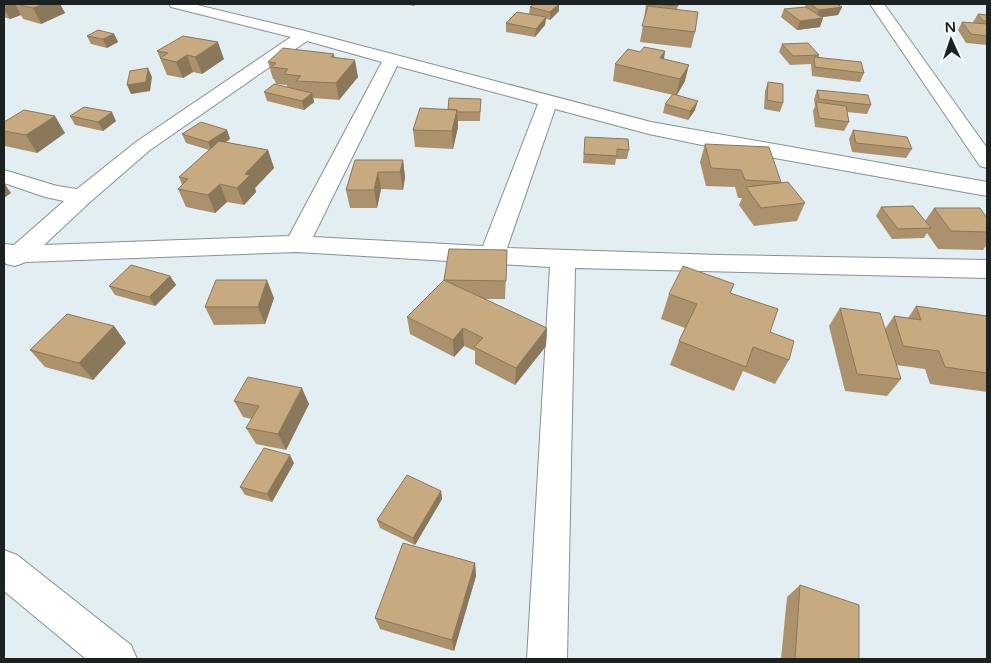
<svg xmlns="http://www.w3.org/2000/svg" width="991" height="663" font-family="'Varela Round',sans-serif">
<rect width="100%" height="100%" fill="#e3eef3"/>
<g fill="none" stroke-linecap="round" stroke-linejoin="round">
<defs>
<path id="minor" d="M169,4H193L305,31L651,122L987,182V196L702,145L649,134L555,109L507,248L718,255L987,260V278L575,268L567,659H527L550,267L297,252L26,262L15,266L6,264L4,260V244L14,245L64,201L45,197L4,183V170L57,186L77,189L136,142L291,37L171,7ZM307,41L382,62L289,236L44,245L90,202L150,150ZM397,66L538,104L483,246L313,237Z
M870,4H884L987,148V168L980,166Z
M4,550L17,555L131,645L137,659H86L4,591Z"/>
</defs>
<use href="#minor" stroke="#869194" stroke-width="2"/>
<use href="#minor" fill="#fff" fill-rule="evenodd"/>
</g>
<path fill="#ab926d" d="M4,4H60L65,13L41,24L23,19L21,15L10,19L4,17Z
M403,4H416L414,6Z
M559,4V11L550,20L546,19L545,25L535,37L506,32V23L529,14L530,7Z
M646,4H678L677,10L695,32L691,48L640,42L644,19Z
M806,4H837L842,7L838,15L821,17L820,27L797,30L781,17L784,9L805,7Z
M978,14L987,15V45L966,43L958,30L962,22L973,23V22Z
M114,34L118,42L107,48L91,44L87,36Z
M782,44L819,55V57L864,73L860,82L812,76L811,64L790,65L779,52Z
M157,51L224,59L202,74L193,72L183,78L167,75Z
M665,51L664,59L685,81L677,95L695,110L688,120L663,113L665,104L673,95L613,81L615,64L640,52Z
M334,54L335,58L358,77L339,100L313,98L314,102L304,110L267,101L264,92L287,88V85L276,84L274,79H273L268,62Z
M768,82L783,103L780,112L764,109L765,91Z
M817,90L871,105L867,114L847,112L849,122L844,131L815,127L813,111L815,106L814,99Z
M481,99L480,121H458V127L453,149L415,147L413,130L448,109Z
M70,116L116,121L103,131L75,125Z
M4,122L65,133L37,153L5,146L4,144Z
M227,130L230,139L225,142L268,150L274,168L255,188L256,192L244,205L227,202L215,213L186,207L178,189L182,185L179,177L209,150L186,143L182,134Z
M853,130L912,149L906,158L852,152L849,139Z
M585,137L629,150L627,159H616L615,165L583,163Z
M705,144L781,182V183L805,203L797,221L754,226L739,205L742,198H738L735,187L706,186L700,162Z
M355,160H403L405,177L403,190L381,189L377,208H350L346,190Z
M881,207L925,221L934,208L987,218V245L983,250L938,249L927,233L924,238L892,239L876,216Z
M507,250L505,299H484L547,328L546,346L515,385L475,364V351L464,346L454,357L410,334L407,317L444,280Z
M170,276L176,285L155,306L115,295L109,286Z
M734,284L730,293L770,332L789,360L775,384L743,371L734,391L670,365L679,341L685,328L661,319L669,294Z
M274,298L265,324L214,325L205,307Z
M916,306L987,316V392L930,384L925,369L896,365L901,379L887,396L845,391L829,326L840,308L885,329L894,316L908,318Z
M114,326L126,343L93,380L45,367L30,350Z
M234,401L309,404L286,450L256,444L246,428L252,419L243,417Z
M294,463L272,502L245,495L240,487Z
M441,491L442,499L415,545L380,528L377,520Z
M475,563L476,576L454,651L380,629L375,618Z
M800,585L859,659H781L787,597Z"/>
<path fill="#8b7759" d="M4,4H15L21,15L10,19L4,9Z
M44,4H60L65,13L41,24L33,8Z
M559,4V11L550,20V12Z
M842,7L838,15L816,18L819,10Z
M546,17L545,25L535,37L536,29Z
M823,18L820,27L797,30L800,21Z
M114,34L118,42L107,48L103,39Z
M218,42L224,59L202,74L195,57Z
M665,51L662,68L657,75L660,58Z
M187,55L193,72L183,78L176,62Z
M355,60L358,77L339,100L336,83Z
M689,65L685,81L676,96L680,79Z
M148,68L152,77L150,91L131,94L127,85Z
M312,93L314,102L304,110L302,101Z
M698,101L695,110L688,120L690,111Z
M457,110L458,127L453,149L452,131Z
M112,112L116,121L103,131L98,122Z
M55,116L65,133L37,153L26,135Z
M227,130L230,139L212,152L208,142Z
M268,150L274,168L255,188L256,192L244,205L237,188L245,174Z
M403,160L405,177L403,190L400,172Z
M378,172L381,189L377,208L374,190Z
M4,183L11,193L4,198Z
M220,184L227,202L215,213L208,195Z
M170,276L176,285L155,306L149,297Z
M267,280L274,298L265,324L258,307Z
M114,326L126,343L93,380L79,363Z
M463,328L464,346L454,357L453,340Z
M547,328L546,346L515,385L516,368Z
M302,388L309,404L286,450L278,434Z
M290,455L294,463L272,502L267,494Z
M441,491L442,499L415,545L413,538Z
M475,563L476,576L454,651L452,640Z"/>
<path fill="#c7aa7f" stroke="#8b7759" d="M16,4H44L33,8Z
M534,4H559L550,12L530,7Z
M650,4H678V6Z
M810,4H837L842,7L819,10Z
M648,6L698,12L695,32L642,26Z
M806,7L823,18L800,21L784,9Z
M517,12L546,17L536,29L506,23Z
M978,14L987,15V21H983Z
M962,22L987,24V36L971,34Z
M98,30L114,34L103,39L87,36Z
M183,36L218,42L195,57L187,55L176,62L160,58L168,53L157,51Z
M808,43L819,55L793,56L782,44Z
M644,47L665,51L660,58L689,65L680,79L615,64L628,49L640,52Z
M283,48L334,54L331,57L355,60L336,83L296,81L301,76L284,74L288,69L271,67L276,63L268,62Z
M814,57L861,62L864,73L815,67Z
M148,68L146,82L127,85L130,71Z
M768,82L783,84V103L767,100Z
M274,84L312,93L302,101L264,92Z
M817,90L868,95L871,105L819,99Z
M673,94L698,101L690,111L665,104Z
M449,98L481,99L480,112H457V110L448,109Z
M816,102L846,106L849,122L819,118Z
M84,107L112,112L98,122L70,116Z
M420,108L457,110L452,131L413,130Z
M24,110L55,116L26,135L4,131V122Z
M201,122L227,130L208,142L182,134Z
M853,130L907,137L912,149L856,143Z
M585,137L628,139L629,150L617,149V156L584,154Z
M219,141L268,150L245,174L250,175L237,188L220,184L208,195L178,189L188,179L179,177Z
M705,144L769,147L781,182L745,180L741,170L711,168Z
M355,160H403L400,172H378L374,190H346Z
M788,182L805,203L761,208L746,187Z
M913,206L931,228L898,229L881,207Z
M934,208H980L987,218V232L951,231Z
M449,249L507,250L506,281L444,280Z
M131,265L170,276L149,297L109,286Z
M683,266L734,284L730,293L778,309L770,332L794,341L789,360L753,347L746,367L679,341L697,304L669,294Z
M216,280H267L258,307H205Z
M444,280L547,328L516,368L474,347L483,338L463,328L453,340L407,317Z
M916,306L987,316V373L945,367L939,351L903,346L894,316L921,320Z
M840,308L880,313L901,379L857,374Z
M67,314L114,326L79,363L30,350Z
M248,377L302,388L278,434L246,428L259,406L234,401Z
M264,448L290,455L267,494L240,487Z
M407,475L441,491L413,538L377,520Z
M403,543L475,563L452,640L375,618Z
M800,585L859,605V659H795Z"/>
<rect width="991" height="663" fill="none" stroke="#1c2122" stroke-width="10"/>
<g transform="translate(951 40) rotate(357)" stroke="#f2fbff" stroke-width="4" paint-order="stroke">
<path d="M0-4L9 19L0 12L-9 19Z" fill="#1c2122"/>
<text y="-8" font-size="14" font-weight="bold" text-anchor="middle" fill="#1c2122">N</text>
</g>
</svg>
